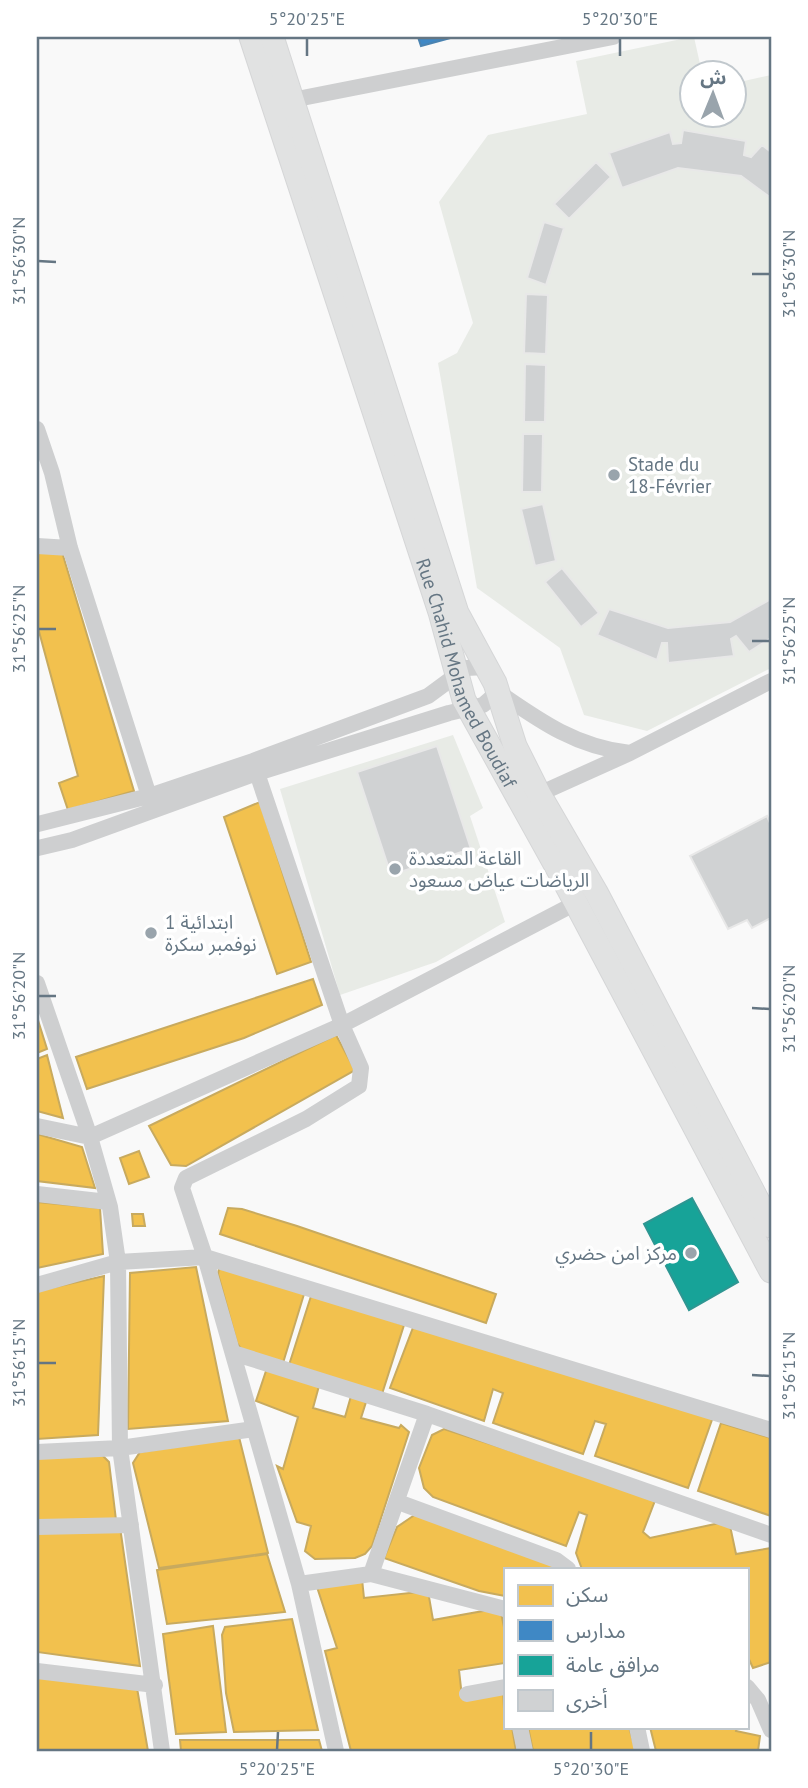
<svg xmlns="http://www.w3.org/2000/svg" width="808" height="1788" font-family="'PT Sans','Noto Sans Arabic',sans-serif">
<rect width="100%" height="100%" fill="#f9f9f9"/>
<path fill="#e8ebe6" d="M691,37H694L702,73L692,74V116H734L735,83L771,75V668L647,731L584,715L560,648L477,588L438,363L457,353L473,323L439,202L488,135L587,114L576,61Z
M453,735L483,808L470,816L505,922L436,962L340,995L280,789Z"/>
<path fill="#f2c14e" stroke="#c8aa5e" stroke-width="2" d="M37,552H62L134,791L68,810L59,783L78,776L37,624Z
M260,802L311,962L277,974L224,817Z
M313,979L322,1005L244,1038L87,1089L76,1057Z
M37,1017L47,1049L37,1053Z
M336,1035L355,1070L186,1166L171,1165L149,1126Z
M47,1055L63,1118L37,1111V1059Z
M37,1134L82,1147L95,1188L37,1181Z
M139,1151L149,1177L129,1184L120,1158Z
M37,1202L100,1208L103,1254L37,1268Z
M228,1208L242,1209L297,1226L496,1294L486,1323L220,1234Z
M132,1214H143L145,1226H133Z
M220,1263L305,1291L283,1363L242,1350L237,1343L218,1274Z
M196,1267L228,1421L128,1429L130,1273Z
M104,1276L98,1435L37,1439V1291Z
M312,1293L404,1325L382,1394L289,1365Z
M414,1325L713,1417L688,1488L595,1456L606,1424L595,1421L583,1454L493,1423L503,1393L493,1389L484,1421L390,1388Z
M267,1368L319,1386L313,1408L345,1417L351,1396L366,1402L361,1418L399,1428L401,1425L409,1432L372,1546L365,1554L355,1558L315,1559L305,1551L311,1526L297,1522L277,1466L283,1469L298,1417L256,1401Z
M721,1423L771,1438V1516L698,1491Z
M444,1429L656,1498L643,1532L650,1538L729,1521L736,1554L771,1548V1662L753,1668L747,1655V1569H582L576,1553L587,1515L579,1512L566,1546L433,1497L424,1488L419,1468L432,1435Z
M239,1437L268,1553L159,1568L133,1463L140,1452Z
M99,1452L109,1462L116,1520L37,1523V1457Z
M416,1514L563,1569H505V1596L479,1591L384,1558L397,1527Z
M120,1527L140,1666L37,1652V1530Z
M267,1554L285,1612L167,1624L157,1570Z
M362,1579L364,1598L428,1591L433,1620L500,1608L505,1632V1663L459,1670L462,1697L503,1690L505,1727H512L516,1751H351L325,1651L337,1648L317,1587Z
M292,1619L318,1730L234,1732L226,1693L222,1635L225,1627Z
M213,1626L226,1732L176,1734L163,1634Z
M37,1676L137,1688L148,1751H37Z
M528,1727H629L636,1751H533Z
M650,1727H737L736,1731L760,1736L758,1751H656Z
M180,1740H319L322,1751H181Z"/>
<path fill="#3f88c5" stroke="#4a83b1" stroke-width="2" d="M418,37H454L421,46Z"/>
<path fill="#17a398" stroke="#2e9692" stroke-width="2" d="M692,1198L738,1282L689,1310L644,1224Z"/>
<path fill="#d0d2d3" stroke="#e8e8e8" stroke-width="2" d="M683,130L746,141L744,155L751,157L762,145L771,152V198L741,176L678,168L622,188L609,153L670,132L673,144L681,143Z
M596,162L611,177L569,219L554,204Z
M544,222L564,228L546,285L527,278Z
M526,294L548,295L546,354L524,353Z
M525,364L546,365L545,422H524Z
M523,434H543L542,492H522Z
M543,504L556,561L535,566L521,509Z
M562,568L599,613L581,627L545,582Z
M771,599V638L749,652L736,636L731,639L734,656L668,663L667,643H662L657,660L597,635L609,609L668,628L730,622Z
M437,746L471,849L391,875L357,772Z
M767,816L771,825V918L752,928L747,920L728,929L690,856Z"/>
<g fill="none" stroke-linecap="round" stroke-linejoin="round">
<defs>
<g id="secondary">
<path id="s1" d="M251,37L440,612L464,700L560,873L771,1271"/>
<path d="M272,37L457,613L495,683L515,746L539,794L597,894L771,1226"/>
</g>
</defs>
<use href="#secondary" stroke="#d5d6d7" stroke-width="25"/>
<path stroke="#cecfd0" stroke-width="16" d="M292,100L613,37
M37,429L52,473L70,548L149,796
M37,546L70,548
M257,773L342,1025L576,903
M539,794L630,753L771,681
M38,824L149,796L253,761L428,696L466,668L486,667
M38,848L72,840L257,773L449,713L483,705L498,692C541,722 577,747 630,753
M37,983L90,1137L110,1207L118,1262L120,1448L162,1751
M37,1126L90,1137L342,1025L361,1068L359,1086L306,1119L186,1178L182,1188L205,1257L299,1584L336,1751
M37,1194L108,1202
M37,1285L118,1262L205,1257L771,1430
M233,1353L427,1414L771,1535
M37,1452L120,1448L254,1429
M398,1502L556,1560L568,1569
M37,1527L131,1525
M371,1574L427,1414
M299,1584L371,1574L505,1609
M37,1671L155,1685
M747,1687L758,1700L771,1730
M467,1694L505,1687
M520,1727L525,1751
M637,1727L642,1751"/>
<use href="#secondary" stroke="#e1e2e2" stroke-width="23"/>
</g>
<path fill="none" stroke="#657683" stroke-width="2.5" d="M307,56V38M620,56V38M38,261L56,262M752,274H770M38,629H56M752,641H770M38,996H56M752,1008L770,1009M38,1363H56M752,1375L770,1376M277,1750L278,1732M591,1750V1732"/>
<g fill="#99a4ac" stroke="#fff" stroke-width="2.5">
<circle cx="614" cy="475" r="7"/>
<circle cx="395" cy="869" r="7"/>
<circle cx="151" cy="933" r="7"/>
<circle cx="691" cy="1253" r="7"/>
</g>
<g text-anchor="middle" stroke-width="7" stroke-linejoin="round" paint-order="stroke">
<g font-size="19" fill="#657683" stroke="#fff" text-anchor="start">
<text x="628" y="471">Stade du<tspan x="628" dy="22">18-Février</tspan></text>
<text x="409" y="865">القاعة المتعددة<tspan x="409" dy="22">الرياضات عياض مسعود</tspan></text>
<text x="165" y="929">ابتدائية 1<tspan x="165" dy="22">نوفمبر سكرة</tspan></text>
<text x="677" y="1260" text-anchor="end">مركز امن حضري</text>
</g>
<g font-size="19" fill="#657683" stroke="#fff">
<text dy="7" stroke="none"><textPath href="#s1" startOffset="672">Rue Chahid Mohamed Boudiaf</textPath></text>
</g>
</g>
<rect width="808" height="1788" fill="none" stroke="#ffffff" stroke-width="77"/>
<rect x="504" y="1568" width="245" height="161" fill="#ffffff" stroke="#c1c8cd" stroke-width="2"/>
<rect x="518" y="1585" width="35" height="21" fill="#f2c14e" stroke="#c1c8cd" stroke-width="2"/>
<text x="566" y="1602" font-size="21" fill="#657683">سكن</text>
<rect x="518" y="1620" width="35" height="21" fill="#3f88c5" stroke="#c1c8cd" stroke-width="2"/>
<text x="566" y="1638" font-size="21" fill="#657683">مدارس</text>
<rect x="518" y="1655" width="35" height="21" fill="#17a398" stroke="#c1c8cd" stroke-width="2"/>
<text x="566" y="1672" font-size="21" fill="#657683">مرافق عامة</text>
<rect x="518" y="1690" width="35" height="21" fill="#d0d2d3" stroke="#c1c8cd" stroke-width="2"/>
<text x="566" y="1708" font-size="21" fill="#657683">أخرى</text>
<g transform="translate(713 94) rotate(1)"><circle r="33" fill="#ffffff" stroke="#c1c8cd" stroke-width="2"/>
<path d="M0-5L12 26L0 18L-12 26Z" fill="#99a4ac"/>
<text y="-10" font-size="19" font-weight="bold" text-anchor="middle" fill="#657683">ش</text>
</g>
<rect x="38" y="38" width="732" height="1712" fill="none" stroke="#657683" stroke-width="2.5"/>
<g font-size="18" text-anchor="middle" fill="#657683">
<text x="307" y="25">5°20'25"E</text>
<text x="620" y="25">5°20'30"E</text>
<text transform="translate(19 261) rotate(-90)" y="6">31°56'30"N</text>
<text transform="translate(789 274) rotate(-90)" y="6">31°56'30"N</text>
<text transform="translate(19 629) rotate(-90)" y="6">31°56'25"N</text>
<text transform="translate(789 641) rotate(-90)" y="6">31°56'25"N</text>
<text transform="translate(19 996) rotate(-90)" y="6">31°56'20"N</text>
<text transform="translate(789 1009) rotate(-90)" y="6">31°56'20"N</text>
<text transform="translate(19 1363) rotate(-90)" y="6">31°56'15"N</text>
<text transform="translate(789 1376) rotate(-90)" y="6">31°56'15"N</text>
<text x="277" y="1775">5°20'25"E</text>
<text x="591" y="1775">5°20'30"E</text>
</g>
</svg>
